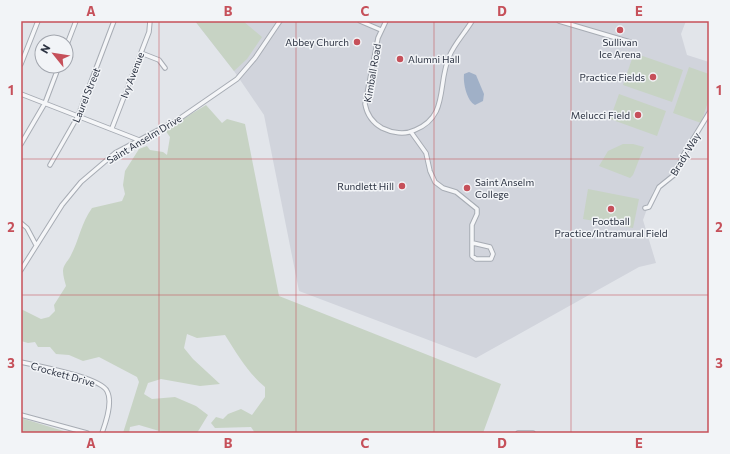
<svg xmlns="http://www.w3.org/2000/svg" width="730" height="454" font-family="Commissioner,sans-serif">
<rect width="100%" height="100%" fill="#e2e5ea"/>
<path fill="#d1d4dc" d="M195,21H686L681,34L687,55L709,62V110L681,157L671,177L659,183L653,192L643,220L656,263L639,267L476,358L299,291L264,115L234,71Z"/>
<path fill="#c7d3c4" d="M195,21H243L262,37L247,59L234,71Z
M634,53L683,70L672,102L623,85Z
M689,67L709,74V99L701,123L673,113Z
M619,94L666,111L657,136L610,119Z
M206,105L222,123L227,119L245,124L279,296L501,384L483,433H255L251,427L215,428L211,423L216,417L223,419L228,414L241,409L252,415L265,397V387C248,373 237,354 225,335L197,338L187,334L184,348L193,359L220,384L200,386L161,379L148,383L144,394L152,399L175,397L196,406L208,415L197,433H166L139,425L130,427L129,433H123L139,382L137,377L99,357L83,361L69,355L56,354L50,347H38L35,342L28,343L21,341V309L41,319L49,317L55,311L54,305L66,286C65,282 63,276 63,271C63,265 68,261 70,257C79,241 81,223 92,208L122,201L125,194L123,185L125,171L139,149L147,146L150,150L163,152L167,155L170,137L165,130Z
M623,144H633L644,147L633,175L630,178L599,166L608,151Z
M588,189L639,199L633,228L583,219Z
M21,418L70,433H21Z"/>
<path fill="#a0b0c7" d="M469,72L476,75L484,94L483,101L475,105C467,101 463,84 464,74Z"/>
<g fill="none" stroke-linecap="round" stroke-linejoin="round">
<defs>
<path id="minor" d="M360,21L381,30
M386,21L378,38L365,104C367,115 373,123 382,128C392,133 405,135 415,130C449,116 437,85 449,57C454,44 465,33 472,21
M559,21L630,42
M66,47L76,21
M141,53L159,60L165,68
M21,64L38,21
M21,94L139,140
M112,128L149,32L150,21
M411,132L426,153L430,171L435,182L443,188L456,192L477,209V214L472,225V256L476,259H491L493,254L490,247L473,243
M21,144L45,103L59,66
M50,165L78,116L114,21
M645,208L649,207L659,187L674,175L684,154L709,113
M21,223L27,228L36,245
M21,270L62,205L81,182L115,153L179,119L237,79L255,58L280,21
M21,362C37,366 100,377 107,391C113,402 106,422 102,433
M21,415L87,433
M518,433H533"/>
</defs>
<use href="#minor" stroke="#a7acb4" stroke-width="5.5"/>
<use href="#minor" stroke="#f5f6f8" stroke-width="3.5"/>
</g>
<path fill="none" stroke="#c6505a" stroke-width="1" stroke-opacity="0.55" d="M159,21V433M296,21V433M434,21V433M571,21V433M21,159H709M21,295H709"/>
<g fill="#c6505a" stroke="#f2f4f7" stroke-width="1.5">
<circle cx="620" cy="30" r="4"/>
<circle cx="357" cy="42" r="4"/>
<circle cx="400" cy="59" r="4"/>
<circle cx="653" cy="77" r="4"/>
<circle cx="638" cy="115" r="4"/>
<circle cx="402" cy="186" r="4"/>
<circle cx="467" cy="188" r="4"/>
<circle cx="611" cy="209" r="4"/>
</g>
<g text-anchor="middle" stroke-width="3" stroke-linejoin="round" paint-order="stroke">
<g font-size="10" fill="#2b3241" stroke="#f2f4f7" text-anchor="end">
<text x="349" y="46">Abbey Church</text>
<text x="620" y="46" text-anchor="middle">Sullivan<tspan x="620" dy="12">Ice Arena</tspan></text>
<text x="408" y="63" text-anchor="start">Alumni Hall</text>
<text x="645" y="81">Practice Fields</text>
<text x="630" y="119">Melucci Field</text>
<text x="475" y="186" text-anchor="start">Saint Anselm<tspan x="475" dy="12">College</tspan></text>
<text x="394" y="190">Rundlett Hill</text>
<text x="611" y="225" text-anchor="middle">Football<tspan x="611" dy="12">Practice/Intramural Field</tspan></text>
</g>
<g font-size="10" fill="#2b3241" stroke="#f2f4f7">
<text transform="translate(372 73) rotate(-80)" y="4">Kimball Road</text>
<text transform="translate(132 75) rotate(-69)" y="4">Ivy Avenue</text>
<text transform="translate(86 95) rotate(-68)" y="4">Laurel Street</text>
<text transform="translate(144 139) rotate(-31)" y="4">Saint Anselm Drive</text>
<text transform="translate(685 154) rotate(-59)" y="4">Brady Way</text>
<text transform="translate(63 374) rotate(16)" y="4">Crockett Drive</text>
</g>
</g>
<rect width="730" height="454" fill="none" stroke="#f2f4f7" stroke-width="44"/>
<g transform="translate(54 54) rotate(300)"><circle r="19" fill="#f2f4f7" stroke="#a2a6ae"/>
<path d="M0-3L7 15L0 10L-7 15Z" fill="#c6505a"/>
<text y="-6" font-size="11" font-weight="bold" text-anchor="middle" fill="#2b3241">N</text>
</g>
<rect x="22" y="22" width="686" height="410" fill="none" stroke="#c6505a" stroke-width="1.5"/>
<g font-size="13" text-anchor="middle" font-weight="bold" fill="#c6505a">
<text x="91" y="16">A</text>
<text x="228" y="16">B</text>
<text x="365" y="16">C</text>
<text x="502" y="16">D</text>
<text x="639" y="16">E</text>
<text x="11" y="95">1</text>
<text x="719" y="95">1</text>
<text x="11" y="232">2</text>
<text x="719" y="232">2</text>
<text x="11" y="368">3</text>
<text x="719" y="368">3</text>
<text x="91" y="448">A</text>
<text x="228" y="448">B</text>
<text x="365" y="448">C</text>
<text x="502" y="448">D</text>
<text x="639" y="448">E</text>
</g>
</svg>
